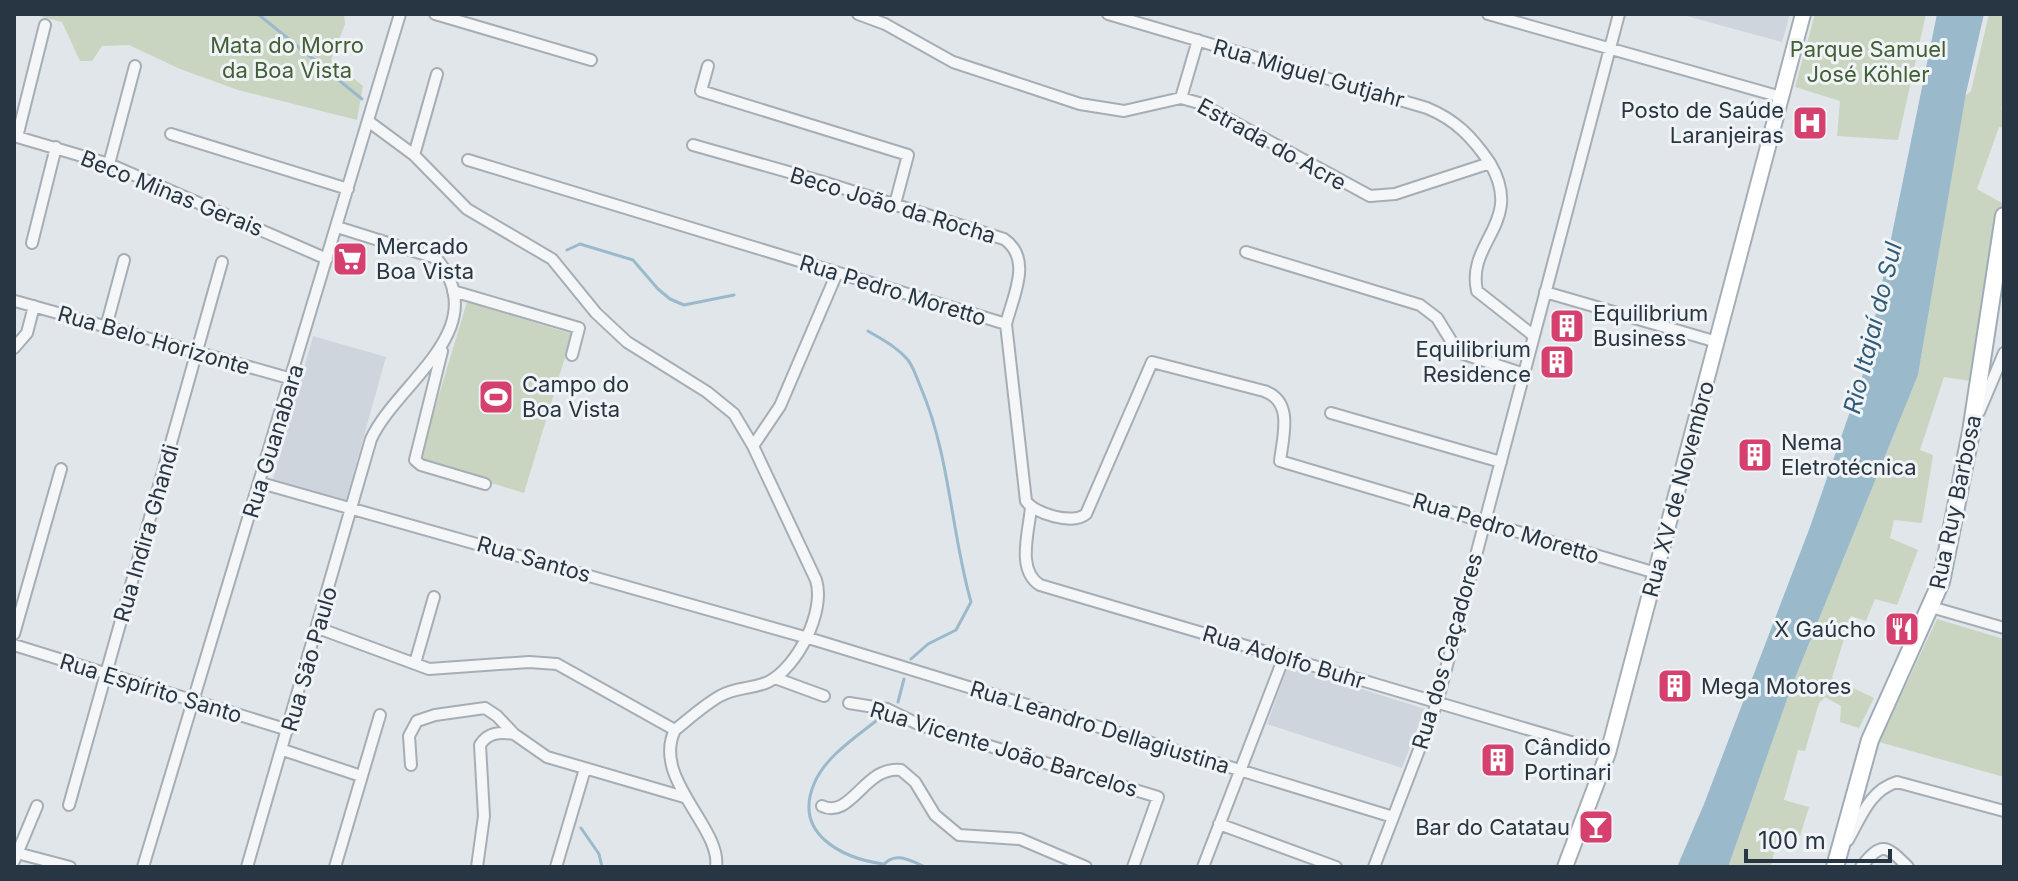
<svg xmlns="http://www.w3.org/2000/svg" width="2018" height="881" font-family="Inter,sans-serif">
<rect width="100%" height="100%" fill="#e1e6ea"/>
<path fill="#cfd5dc" d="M1679,14H1790L1782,42Z
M313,336L386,357L346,500L273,479Z
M1288,666L1425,709L1402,768L1267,724Z"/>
<path fill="#c9d5c1" d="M32,14H344L345,24L331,60L363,86L357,120L238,90L180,69L129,45L102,46L92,61H80L62,22Z
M1815,14H1926L1898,140L1837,136L1840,101L1795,87Z
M1989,14H2004V101L2001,109L2004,111V128L1999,127L1977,189L2002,203L1970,381L1944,377L1920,450L1933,455L1922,523L1894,520L1890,538L1918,550L1897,605L1875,599L1866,621L1851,616L1832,678L1874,698L1859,728L1840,722L1841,706L1825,697L1819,703L1805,751L1798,750L1784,800L1809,807L1800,836L1778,831L1771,867H1724L1791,688L1918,375L1965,96L1971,91Z
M467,302L572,334L524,493L419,461Z
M1937,619L2004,639V777L1879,742Z"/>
<path fill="#9abacc" d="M1937,14H1984L1966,93L1918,375L1791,688L1728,867H1677L1704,804L1810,527L1864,371Z"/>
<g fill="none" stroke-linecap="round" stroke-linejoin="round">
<path stroke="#9abacc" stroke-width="3" d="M258,14L362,99
M567,250L580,244L633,260L658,289L670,299L684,305L734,295
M868,331C883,340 897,347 908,360C914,368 917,379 921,388C950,456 951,532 971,602L956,630L928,644L911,659
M898,702L904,679
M881,717C859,735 825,756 814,784C793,834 842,858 883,864
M581,828L599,854L602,867
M882,867C893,850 910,860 925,867"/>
<defs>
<path id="minor" d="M435,14L591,60
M858,14L885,24L953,62L1080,104L1124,111L1181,98L1199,103L1370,196L1395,194L1490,163C1525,223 1466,241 1477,291L1534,336
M1108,14L1427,108C1456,120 1472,137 1490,163
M1488,14L1781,97
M708,66L701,91L908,155L895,204
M1181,98L1198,40
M368,121L414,155L467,209L552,259L596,313L627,342L707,392L734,414L753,446L816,580C826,611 797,668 768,682C753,689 735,687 720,696C704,705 690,718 675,730C651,778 722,828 716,867
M171,134L348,189
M14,136L109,164L327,259
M17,137L45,25
M693,145L820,181L1004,239C1033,259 1013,296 1006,324
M414,155L437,74
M468,160L1006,324L1026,501C1035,514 1073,525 1086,514L1152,362L1264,391C1294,401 1283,436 1280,461L1656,573
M109,164L135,66
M32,243L56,147
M1246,252L1420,305L1437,318L1458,352L1524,374
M453,291L579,328L572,355
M1545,292L1717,342
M15,301L292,379
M106,327L124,260
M14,348L27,333L34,306
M442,351L415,460L421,465L485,484
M1979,412L2004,353
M1331,413L1501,462
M753,446L780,406L837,273
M261,483L815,640L1393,817
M1031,507C1029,532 1016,570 1040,585L1608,753
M1931,607L2004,628
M318,628L429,669L529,662L557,664L675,730
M14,634L61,469
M14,645L288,730
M415,663L434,597
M775,678L824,696
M849,703L887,709L920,725L1158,797L1133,867
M283,750L361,776
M411,765L409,736L417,721L435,715L485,708L497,716L514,734L547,757L684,797
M69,805L222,262
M822,806C851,820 865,765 901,770L915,782L935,815L959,835L1020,839L1086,867
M1219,824L1336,867
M1848,840C1861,817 1870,790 1897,782L2004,811
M17,853L70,867
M14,861L37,806
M143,867L400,14
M247,867L371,439C397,382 496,329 436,258L337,227
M335,867L380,715
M477,867L484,816L480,745C488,732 500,732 514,734
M556,867L585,769
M1203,867L1284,657
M1374,867L1437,703L1619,14
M1861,867C1882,841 1886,845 1908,867"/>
<path id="secondary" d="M1565,867L1608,753L1803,14"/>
<path id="primary" d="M1835,867L1870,740L1941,582L1971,432L2004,216"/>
</defs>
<use href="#minor" stroke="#a6aeb5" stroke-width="14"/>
<use href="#secondary" stroke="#a6aeb5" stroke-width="18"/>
<use href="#primary" stroke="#9facb7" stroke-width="20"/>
<use href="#minor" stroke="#f4f6f8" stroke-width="10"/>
<use href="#secondary" stroke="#fff" stroke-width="14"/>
<use href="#primary" stroke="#fff" stroke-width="16"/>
</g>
<defs>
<symbol id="hospital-square" viewBox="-11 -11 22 22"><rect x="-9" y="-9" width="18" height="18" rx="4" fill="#d5406e" stroke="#f1f4f7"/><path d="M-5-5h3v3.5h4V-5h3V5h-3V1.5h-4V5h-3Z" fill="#fff"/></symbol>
<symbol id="supermarket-square" viewBox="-11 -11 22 22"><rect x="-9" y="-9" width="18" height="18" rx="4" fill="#d5406e" stroke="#f1f4f7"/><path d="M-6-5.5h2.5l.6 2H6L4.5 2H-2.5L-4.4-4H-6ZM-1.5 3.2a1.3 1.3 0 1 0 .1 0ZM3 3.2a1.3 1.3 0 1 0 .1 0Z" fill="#fff"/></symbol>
<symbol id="building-square" viewBox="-11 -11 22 22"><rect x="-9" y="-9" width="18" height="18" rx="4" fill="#d5406e" stroke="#f1f4f7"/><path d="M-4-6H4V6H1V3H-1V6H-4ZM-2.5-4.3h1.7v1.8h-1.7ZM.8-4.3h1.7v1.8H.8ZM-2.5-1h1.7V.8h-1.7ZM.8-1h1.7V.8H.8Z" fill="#fff"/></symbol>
<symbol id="stadium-square" viewBox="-11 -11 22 22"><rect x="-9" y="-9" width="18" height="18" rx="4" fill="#d5406e" stroke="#f1f4f7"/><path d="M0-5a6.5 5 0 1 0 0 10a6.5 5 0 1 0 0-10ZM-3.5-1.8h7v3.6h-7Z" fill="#fff"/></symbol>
<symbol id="restaurant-square" viewBox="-11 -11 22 22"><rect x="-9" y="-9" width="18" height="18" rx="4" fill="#d5406e" stroke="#f1f4f7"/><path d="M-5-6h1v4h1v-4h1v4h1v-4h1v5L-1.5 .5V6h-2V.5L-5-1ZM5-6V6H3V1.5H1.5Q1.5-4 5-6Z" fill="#fff"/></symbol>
<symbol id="bar-square" viewBox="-11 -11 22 22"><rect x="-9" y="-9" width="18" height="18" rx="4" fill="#d5406e" stroke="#f1f4f7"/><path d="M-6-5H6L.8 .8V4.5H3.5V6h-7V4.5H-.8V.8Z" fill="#fff"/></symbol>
</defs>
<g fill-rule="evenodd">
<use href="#hospital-square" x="1790" y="103" width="40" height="40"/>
<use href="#supermarket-square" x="330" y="239" width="40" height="40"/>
<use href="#building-square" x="1547" y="306" width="40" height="40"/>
<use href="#building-square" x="1537" y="342" width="40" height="40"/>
<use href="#stadium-square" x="476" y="377" width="40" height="40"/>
<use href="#building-square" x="1735" y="435" width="40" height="40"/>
<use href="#restaurant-square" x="1882" y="609" width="40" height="40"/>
<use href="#building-square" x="1655" y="666" width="40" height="40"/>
<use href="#building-square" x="1478" y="740" width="40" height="40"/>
<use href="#bar-square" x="1576" y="807" width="40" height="40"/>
</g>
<g text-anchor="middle" stroke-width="6" stroke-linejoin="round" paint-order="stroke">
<g font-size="22" fill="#435f35" stroke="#f1f4f7">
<text x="287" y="53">Mata do Morro<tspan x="287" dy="25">da Boa Vista</tspan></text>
<text x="1868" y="57">Parque Samuel<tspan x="1868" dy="25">José Köhler</tspan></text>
</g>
<g font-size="22" fill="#283643" stroke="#f1f4f7">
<text transform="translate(1309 73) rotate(16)" y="8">Rua Miguel Gutjahr</text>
<text transform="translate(1272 144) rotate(29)" y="8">Estrada do Acre</text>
<text transform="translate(172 193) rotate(22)" y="8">Beco Minas Gerais</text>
<text transform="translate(893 205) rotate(17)" y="8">Beco João da Rocha</text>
<text transform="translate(893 290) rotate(17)" y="8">Rua Pedro Moretto</text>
<text transform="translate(154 340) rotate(16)" y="8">Rua Belo Horizonte</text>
<text transform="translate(273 441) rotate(-73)" y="8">Rua Guanabara</text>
<text transform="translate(1678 489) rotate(-75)" y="8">Rua XV de Novembro</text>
<text transform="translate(1955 502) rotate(-78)" y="8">Rua Ruy Barbosa</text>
<text transform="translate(1506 528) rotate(17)" y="8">Rua Pedro Moretto</text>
<text transform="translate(146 533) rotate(-74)" y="8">Rua Indira Ghandi</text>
<text transform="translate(534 559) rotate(16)" y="8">Rua Santos</text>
<text transform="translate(1447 651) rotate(-74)" y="8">Rua dos Caçadores</text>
<text transform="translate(1284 657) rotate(17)" y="8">Rua Adolfo Buhr</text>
<text transform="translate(309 659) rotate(-74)" y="8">Rua São Paulo</text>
<text transform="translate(151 688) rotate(17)" y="8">Rua Espírito Santo</text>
<text transform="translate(1100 727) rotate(17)" y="8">Rua Leandro Dellagiustina</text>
<text transform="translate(1004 749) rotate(17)" y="8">Rua Vicente João Barcelos</text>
</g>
<g font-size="22" fill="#283643" stroke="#f1f4f7" text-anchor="start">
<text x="1784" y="118" text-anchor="end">Posto de Saúde<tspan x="1784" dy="25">Laranjeiras</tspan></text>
<text x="376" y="254">Mercado<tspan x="376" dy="25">Boa Vista</tspan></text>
<text x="1593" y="321">Equilibrium<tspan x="1593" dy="25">Business</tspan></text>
<text x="1531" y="357" text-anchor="end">Equilibrium<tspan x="1531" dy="25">Residence</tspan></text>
<text x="522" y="392">Campo do<tspan x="522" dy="25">Boa Vista</tspan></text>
<text x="1781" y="450">Nema<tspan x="1781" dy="25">Eletrotécnica</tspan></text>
<text x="1876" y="637" text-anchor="end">X Gaúcho</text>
<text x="1701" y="694">Mega Motores</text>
<text x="1524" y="755">Cândido<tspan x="1524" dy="25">Portinari</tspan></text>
<text x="1570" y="835" text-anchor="end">Bar do Catatau</text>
</g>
<g font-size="24" font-style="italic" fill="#305c79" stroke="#f1f4f7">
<text transform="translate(1873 328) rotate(-76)" y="8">Rio Itajaí do Sul</text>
</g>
</g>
<rect width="2018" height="881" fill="none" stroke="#283643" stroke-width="32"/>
<path d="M1746 849v12h144v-12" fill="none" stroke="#283643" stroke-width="4"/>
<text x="1758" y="849" font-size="24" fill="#283643" stroke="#f1f4f7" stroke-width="6" paint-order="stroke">100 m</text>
</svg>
